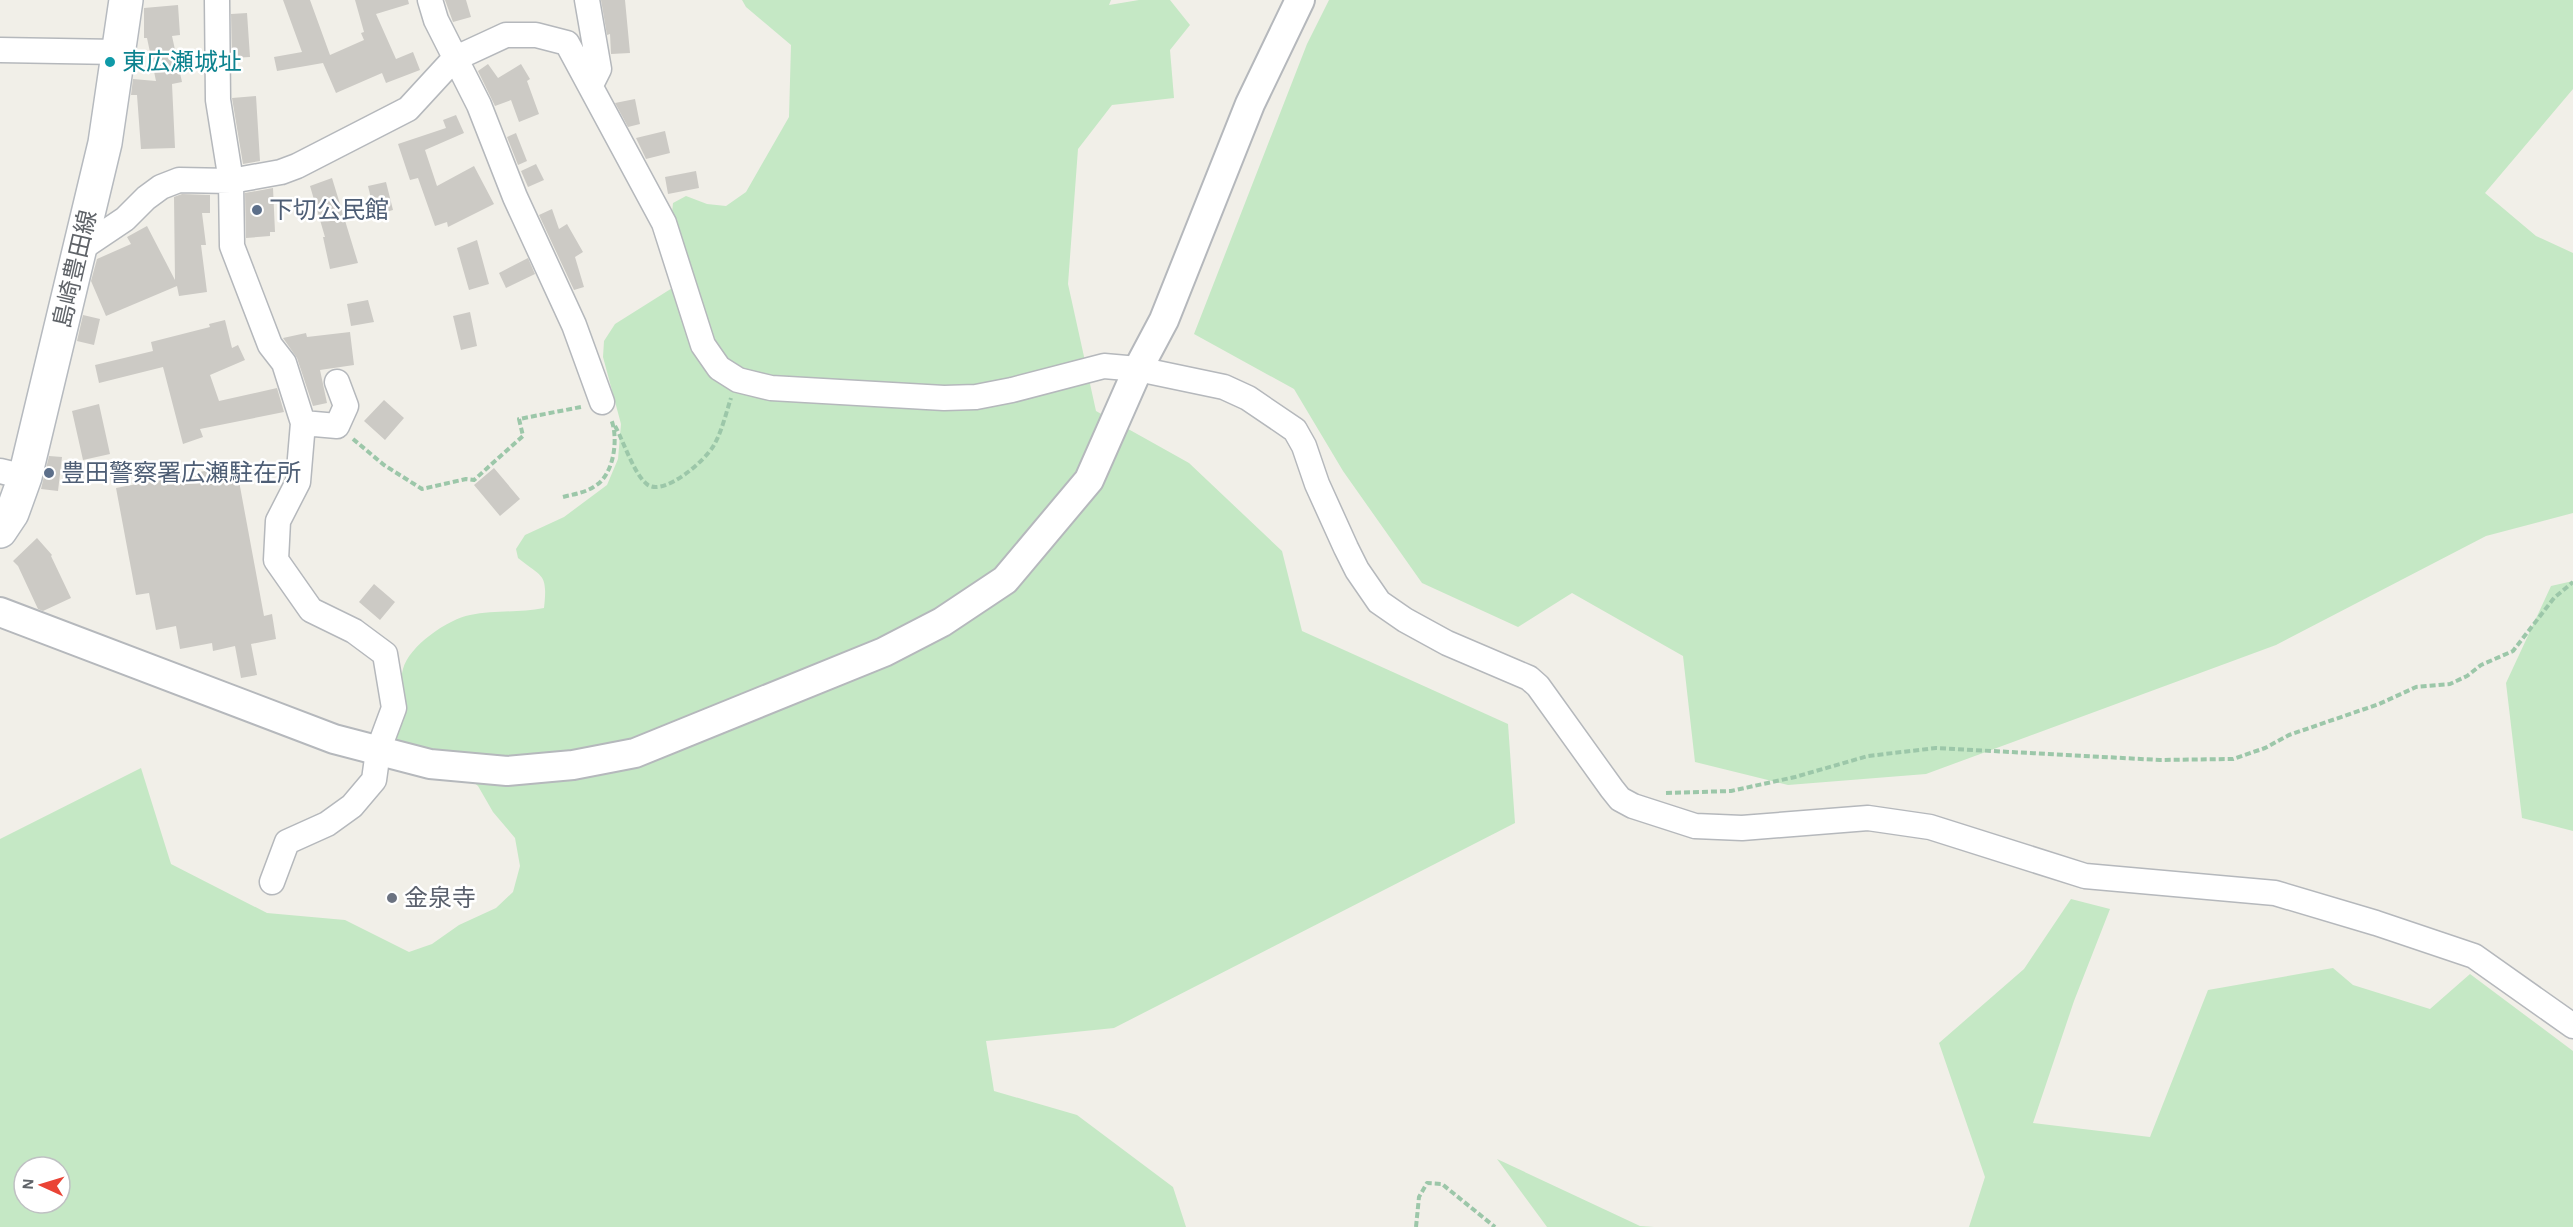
<svg xmlns="http://www.w3.org/2000/svg" width="2573" height="1227" font-family="'Alegreya Sans','Noto Sans JP',sans-serif">
<rect width="100%" height="100%" fill="#f1efe8"/>
<path fill="#c5e8c5" fill-rule="evenodd" d="M742,0H1111L1109,5L1139,0H1170L1190,25L1170,50L1174,98L1112,105L1078,149L1068,284L1096,411L1189,463L1282,551L1302,631L1508,724L1515,823L1114,1028L986,1041L994,1091L1077,1115L1173,1187L1186,1227H0V839L141,768L171,864L267,913L345,920L409,952L432,944L459,925L496,908L513,892L520,866L515,838L493,812L478,786L446,759L393,743C396,718 397,692 403,669C409,646 448,619 470,615C494,610 519,613 544,608C548,572 542,578 518,558L516,549L525,535L564,517L607,485L618,459L621,424L603,357L604,341L615,324L677,285L671,224L673,203L686,196L707,204L726,206L746,192L789,117L791,45L746,7ZM24,1167H60V1203H24Z
M1329,0H2573V89L2485,193L2536,236L2573,253V513L2486,536L2276,645L1926,774L1788,785L1695,762L1683,656L1572,593L1518,627L1422,583L1343,471L1294,389L1194,334L1307,44Z
M2573,581V831L2522,818L2506,683L2551,586Z
M2071,899L2110,909L2074,1001L2033,1123L2150,1137L2208,990L2333,968L2353,985L2430,1009L2470,974L2573,1051V1227H1969L1985,1177L1939,1043L2024,969Z
M1497,1159L1640,1226L1654,1227H1547Z"/>
<path fill="#cccac5" d="M283,0H310L330,55L364,40L361,33L364,32L355,0H408L409,4L376,14L396,59L413,52L420,70L386,83L382,73L336,93L323,63L277,71L274,57L302,52Z
M445,0H466L471,17L453,22Z
M601,0H625L630,53L611,54L610,34L607,35Z
M178,5L180,35L172,36L182,82L172,84L175,148L141,149L137,95H131L133,79L156,81L147,38H144V8Z
M247,13L250,57L232,58L231,14Z
M488,64L498,78L521,64L530,79L527,81L539,114L519,122L511,100L495,106L478,71Z
M256,96L260,161L243,164L232,98Z
M635,99L640,124L628,127L615,103Z
M456,115L464,133L425,150L437,186L474,166L494,204L448,227L447,222L435,226L418,178L410,180L398,144L446,128L443,120Z
M665,131L670,153L646,159L636,138Z
M516,133L527,161L518,165L507,137Z
M536,164L544,180L528,187L521,171Z
M696,171L699,188L668,194L665,177Z
M332,178L358,263L330,269L323,237H325L310,186Z
M386,182L393,210L375,215L368,186Z
M273,188L275,232H270V236L246,238L245,193Z
M182,194L210,195V213H202L206,245H201L207,292L179,296L177,286L106,316L91,281L97,259L131,244L127,237L147,226L175,280L174,197Z
M552,209L559,229L567,224L583,252L575,257L584,287L574,290L539,215Z
M477,240L489,284L469,290L457,248Z
M528,258L535,274L506,288L499,273Z
M368,300L374,322L351,326L347,304Z
M470,312L477,346L461,350L453,316Z
M83,315L100,319L94,345L77,341Z
M225,320L232,348L238,345L245,360L210,375L219,401L277,388L284,412L200,429L203,437L183,444L163,367L99,383L95,365L153,351L151,342L210,327L209,324Z
M350,332L354,365L320,370L327,403L313,406L297,358L283,338L306,333L307,337Z
M384,400L404,418L385,440L364,421Z
M99,404L110,454L83,460L72,411Z
M49,456L62,457L58,491L41,489Z
M236,465L264,616L272,614L276,639L251,644L257,675L241,678L235,646L213,651L212,643L180,649L176,626L156,630L149,593L136,595L116,488Z
M494,468L520,499L500,516L474,485Z
M37,538L52,555L51,556L71,598L43,611L38,609L18,566L13,561Z
M374,584L395,602L380,620L359,602Z"/>
<g fill="none" stroke-linecap="round" stroke-linejoin="round">
<defs>
<path id="minor" d="M217,0L218,100L231,181L232,246L270,345L284,363L303,423L298,482L278,521L276,560L311,610L354,631L385,654L394,708L378,751L374,780L352,806L327,824L287,842L272,882
M430,0L436,20L479,105L515,197L574,325L602,402
M587,0L599,69L591,85
M0,50L118,52
M79,250L125,219L146,198L161,187L179,180L231,181L281,172L297,166L408,109L454,59L506,35H536L567,43L664,223L703,345L719,368L738,380L771,388L944,398L976,397L1012,390L1104,366L1138,369L1224,387L1248,398L1295,430L1304,446L1317,484L1346,548L1357,570L1379,602L1405,620L1447,643L1529,678L1538,686L1612,789L1620,799L1633,806L1695,826L1742,828L1868,818L1930,827L2085,876L2275,893L2376,923L2474,956L2573,1026
M303,423L337,426L346,406L337,382
M0,471L25,477"/>
<path id="tertiary" d="M0,612L334,739L430,764L507,771L573,765L635,753L884,652L942,622L1005,580L1089,480L1138,369L1164,320L1250,104L1300,0"/>
<path id="secondary" d="M0,531L12,513L25,477L105,143L126,0"/>
</defs>
<use href="#minor" stroke="#b5b8bc" stroke-width="27"/>
<use href="#tertiary" stroke="#b5b8bc" stroke-width="32"/>
<use href="#secondary" stroke="#b6babf" stroke-width="36"/>
<path stroke="#9cc7a9" stroke-width="4" stroke-dasharray="6 3" stroke-linecap="butt" d="M615,426C624,442 634,475 648,485C665,496 706,460 714,445C722,431 726,413 731,398
M353,439L384,465L422,489L466,479L474,480L523,436L519,419L581,407
M563,497C574,494 585,493 595,486C614,475 619,438 611,419
M1666,793L1731,791L1795,777L1868,756L1936,748L2160,760L2233,759L2265,748L2289,735L2379,704L2416,687L2450,684L2467,676L2481,665L2513,651L2554,598L2573,582
M1416,1227L1419,1197L1427,1183L1442,1184L1495,1227"/>
<use href="#minor" stroke="#fff" stroke-width="24"/>
<use href="#tertiary" stroke="#fff" stroke-width="28"/>
<use href="#secondary" stroke="#fff" stroke-width="33"/>
</g>
<circle fill="#0f9aa8" stroke="#fff" stroke-width="2" cx="110" cy="62" r="6"/>
<g fill="#5c6f8a" stroke="#fff" stroke-width="2">
<circle cx="257" cy="210" r="6"/>
<circle cx="49" cy="473" r="6"/>
</g>
<circle fill="#6b7280" stroke="#fff" stroke-width="2" cx="392" cy="898" r="6"/>
<g text-anchor="middle" stroke-width="5" stroke-linejoin="round" paint-order="stroke">
<g font-size="24" fill="#0d838f" stroke="#fff" text-anchor="start">
<text x="122" y="70">東広瀬城址</text>
</g>
<g font-size="24" fill="#4e5e75" stroke="#fff" text-anchor="start">
<text x="269" y="218">下切公民館</text>
<text x="61" y="481">豊田警察署広瀬駐在所</text>
</g>
<g font-size="24" fill="#5f6368" stroke="#fff">
<text transform="translate(75 269) rotate(-77)" y="8">島崎豊田線</text>
</g>
<g font-size="24" fill="#5b616d" stroke="#fff" text-anchor="start">
<text x="404" y="906">金泉寺</text>
</g>
</g>
<g transform="translate(42 1185) rotate(274)"><circle r="28" fill="#ffffff" stroke="#bfc1c3" stroke-width="1.5"/>
<path d="M0-4.5L10 22L0 15L-10 22Z" fill="#ea4335"/>
<text y="-9" font-size="16" font-weight="bold" text-anchor="middle" fill="#5f6368">N</text>
</g>
</svg>
